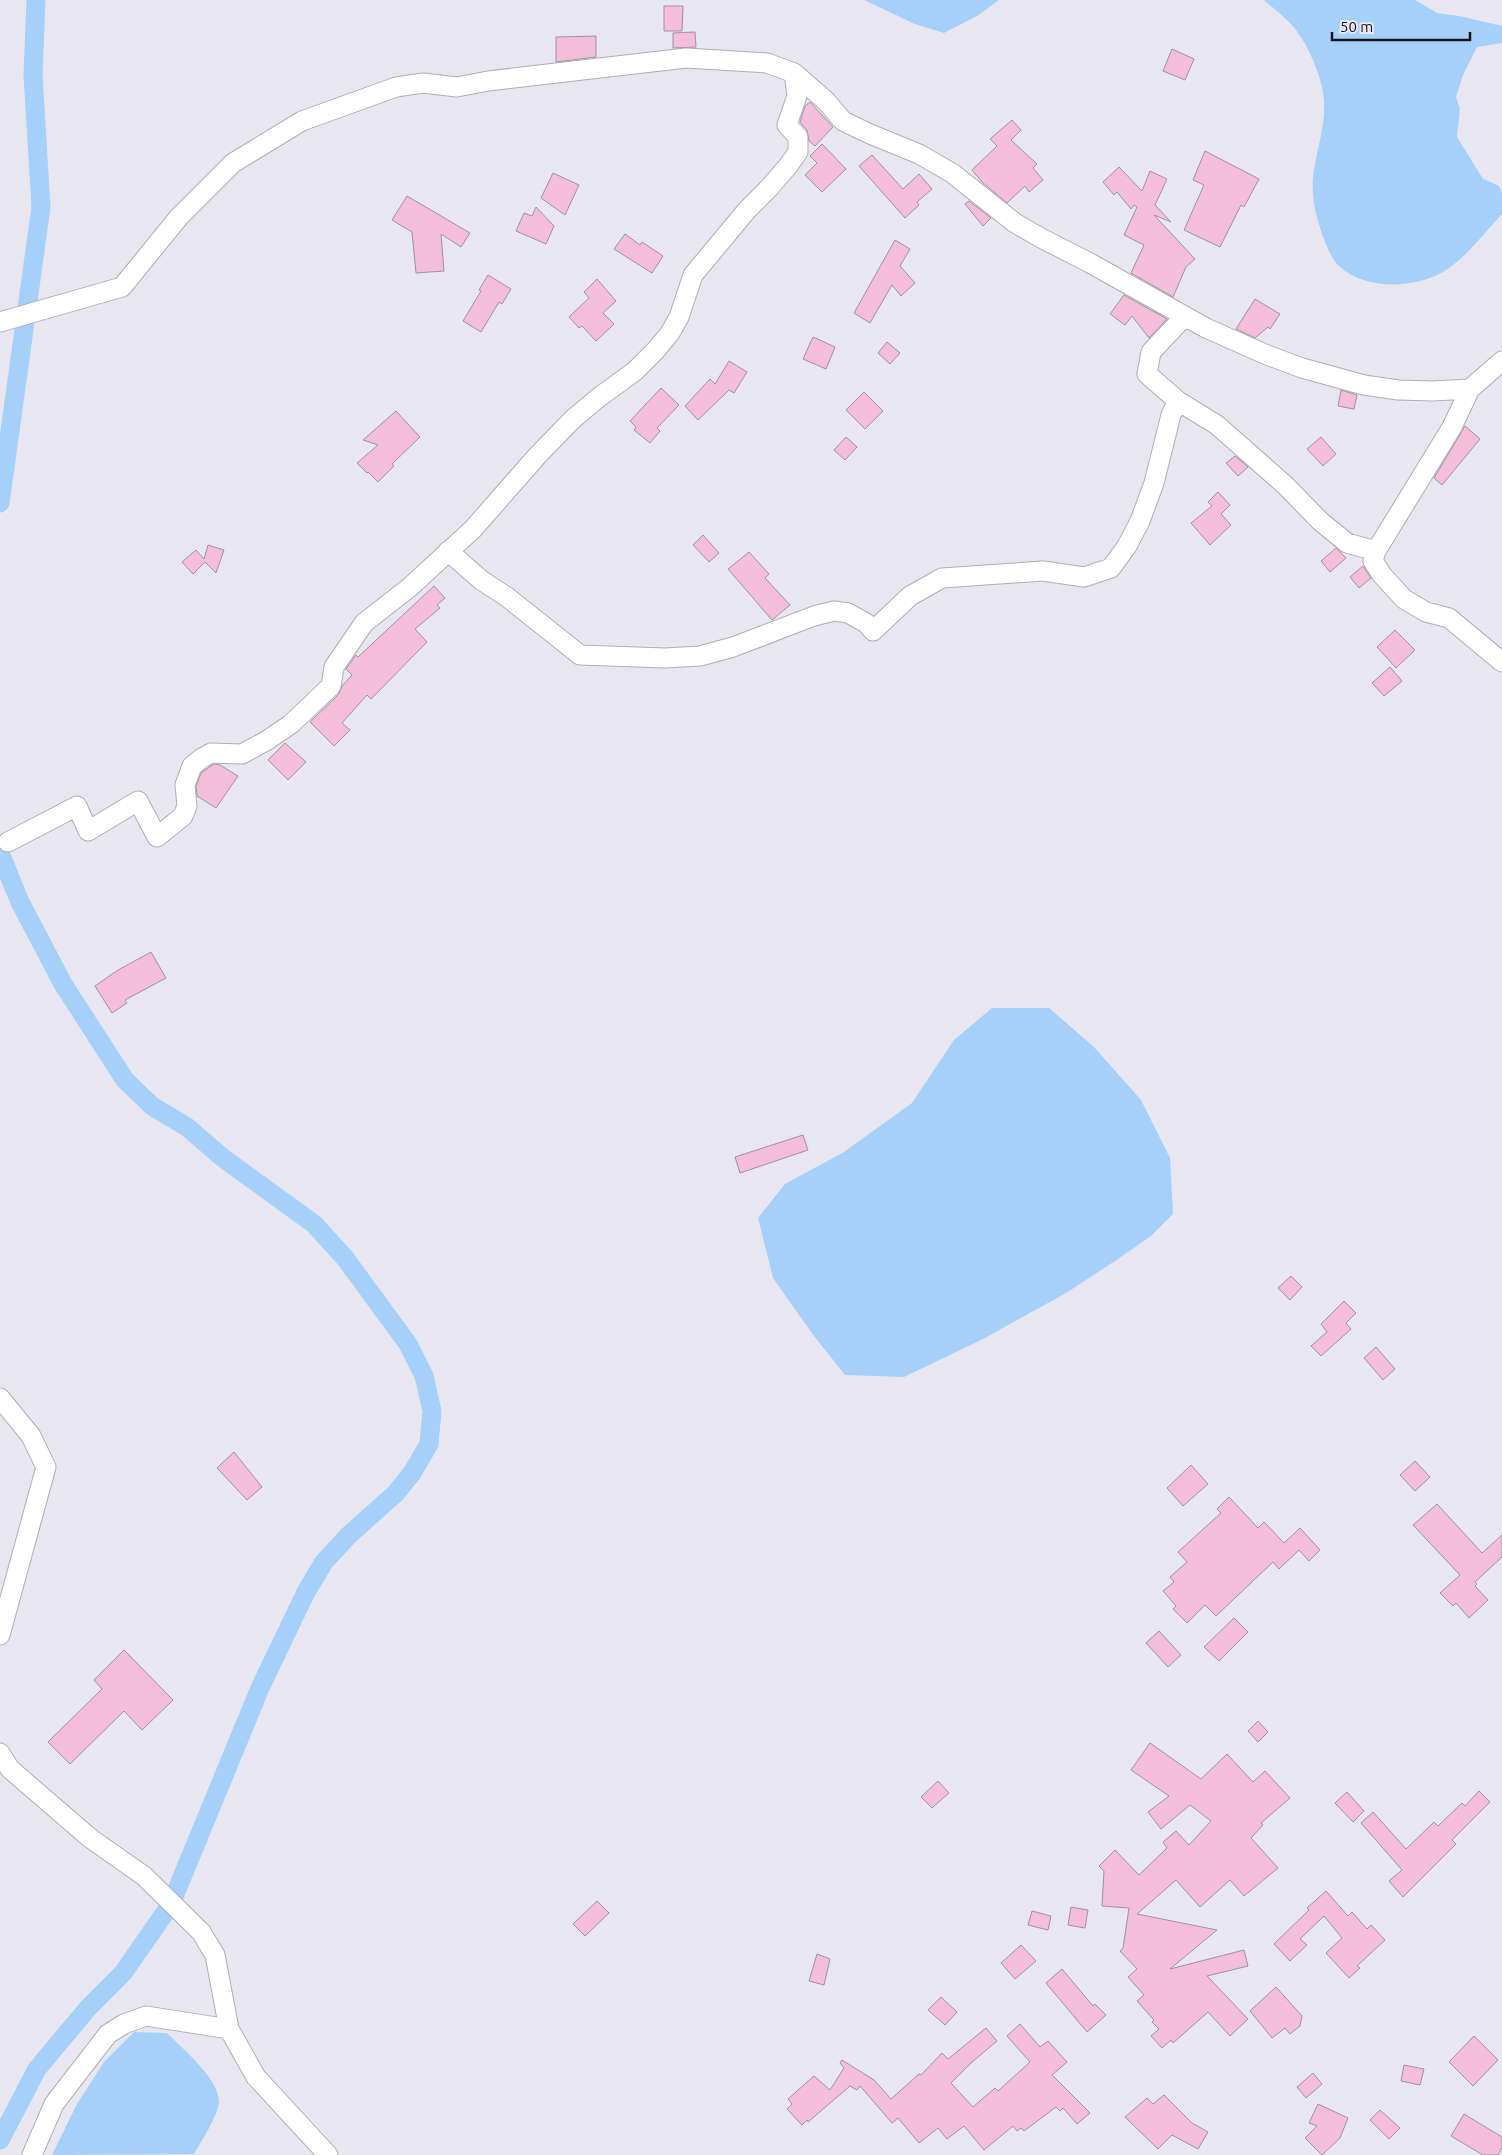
<svg xmlns="http://www.w3.org/2000/svg" width="1502" height="2155" font-family="Ubuntu,sans-serif">
<rect width="100%" height="100%" fill="#e7e6f1"/>
<path fill="#a5d0f9" d="M864,0H999L977,16L944,33L915,24Z
M1264,0H1415L1437,13L1459,16L1502,26V43L1477,47L1463,75L1456,97L1460,109L1457,137L1483,179L1499,186L1502,193V214C1485,232 1464,260 1443,272C1413,289 1365,290 1339,266C1328,257 1316,218 1314,203C1313,195 1312,185 1313,177C1317,144 1329,120 1322,87C1317,66 1306,41 1292,25C1284,16 1273,8 1264,0Z
M992,1008H1049L1094,1047L1141,1100L1170,1158L1173,1214L1151,1236L1115,1261L1066,1293L983,1339L904,1377L845,1375L814,1336L773,1278L758,1218L785,1184L844,1152L912,1103L954,1040Z
M134,2032L167,2033C183,2049 218,2078 219,2101C219,2114 201,2142 194,2154L52,2155L77,2104L104,2062Z"/>
<g fill="none" stroke-linecap="round" stroke-linejoin="round">
<path stroke="#a5d0f9" stroke-width="19" d="M0,503L41,207L33,75L36,0
M0,853L20,902L63,984L125,1080L152,1106L187,1127L223,1158L314,1224L345,1258L408,1344L424,1376L432,1411L429,1444L412,1473L396,1493L349,1535L324,1562L306,1592L260,1688L171,1904L123,1973L88,2008L37,2069L0,2140"/>
</g>
<path fill="#f4bddb" stroke="#9f949a" d="M664,6H683L682,31H664Z
M695,32L696,47L673,48V33Z
M596,36V57L556,62V37Z
M1172,49L1194,59L1185,80L1163,71Z
M810,102L833,127L815,146L809,141L807,130L800,122L805,106Z
M1012,120L1021,130L1011,140L1037,164L1033,168L1043,180L1029,192L1025,186L1007,203L982,182L972,170L997,146L990,139Z
M822,144L846,169L822,192L805,175L817,163L810,156Z
M1205,151L1259,179L1244,207L1241,205L1220,247L1184,230L1204,185L1193,180Z
M872,155L903,189L919,174L932,189L917,202L919,205L905,218L859,166Z
M1119,167L1142,191L1150,171L1167,179L1155,205L1171,222L1154,215L1195,259L1186,267L1173,297L1131,273L1144,245L1124,235L1137,207L1134,205L1131,209L1117,192L1114,195L1103,182Z
M553,173L579,185L565,215L541,198Z
M407,196L470,233L461,247L441,234L444,271L416,273L412,232L392,220Z
M969,201L991,218L983,226L965,204Z
M536,207L554,226L546,244L516,231L524,213L532,216Z
M625,234L640,245L642,242L663,256L652,273L614,249Z
M895,240L910,249L900,266L915,283L901,296L892,285L870,323L854,313Z
M488,275L511,289L502,304L499,302L481,332L463,321L481,291L479,290Z
M597,279L616,301L603,313L614,324L596,341L582,326L579,328L569,317L589,298L584,292Z
M1124,295L1167,319L1149,338L1132,316L1125,325L1110,314Z
M1255,299L1280,314L1270,329L1268,327L1255,338L1236,329Z
M813,337L835,347L826,369L803,359Z
M887,342L900,353L890,364L878,353Z
M729,361L747,372L734,393L729,390L698,420L685,406L710,379L715,384Z
M661,388L679,405L657,428L660,431L650,443L634,430L636,427L630,421Z
M1341,390L1357,395L1354,409L1338,406Z
M864,392L883,411L865,429L846,410Z
M396,411L420,437L392,464L394,466L378,482L368,472L367,473L357,463L378,445L363,440Z
M1465,426L1480,439L1442,485L1434,478Z
M846,437L857,447L845,460L834,450Z
M1321,437L1336,454L1323,466L1307,449Z
M1235,456L1248,467L1238,476L1226,463Z
M1218,492L1230,505L1221,514L1231,525L1210,545L1191,523L1212,506L1208,502Z
M703,535L719,553L709,562L693,545Z
M208,545L224,550L216,573L205,562L193,574L182,562L196,550L204,559Z
M1336,548L1346,558L1330,572L1321,561Z
M749,552L769,574L765,578L790,605L772,620L728,569Z
M1363,566L1371,578L1359,588L1350,577Z
M434,586L445,598L437,605L440,608L415,629L427,642L371,699L367,695L342,723L350,730L334,746L310,722L339,694L342,686L352,675L346,669L356,655L358,657Z
M1395,630L1415,650L1396,668L1377,647Z
M1390,667L1402,681L1384,696L1372,683Z
M285,743L306,762L288,780L268,760Z
M214,764L220,765L238,776L216,808L197,796L196,786L201,773Z
M151,952L166,978L125,1000L127,1003L112,1013L95,986L118,970Z
M803,1135L808,1150L740,1173L735,1157Z
M1291,1276L1302,1287L1290,1300L1278,1288Z
M1344,1301L1356,1313L1346,1323L1351,1329L1321,1356L1311,1346L1327,1332L1321,1324Z
M1376,1347L1395,1369L1383,1380L1364,1358Z
M234,1452L262,1487L247,1500L217,1468Z
M1415,1461L1430,1477L1415,1491L1400,1475Z
M1191,1465L1208,1484L1183,1506L1167,1488Z
M1229,1497L1258,1528L1264,1522L1284,1543L1300,1528L1320,1550L1309,1561L1299,1550L1279,1569L1273,1562L1216,1616L1205,1605L1187,1623L1173,1609L1176,1606L1163,1591L1174,1582L1170,1577L1187,1562L1178,1552L1221,1513L1217,1509Z
M1437,1504L1482,1553L1502,1535V1557L1475,1582L1477,1584L1475,1586L1488,1600L1469,1618L1456,1603L1453,1606L1440,1593L1460,1575L1413,1525Z
M1234,1618L1248,1632L1219,1661L1204,1647Z
M1159,1631L1181,1655L1168,1667L1146,1643Z
M124,1650L173,1700L142,1730L124,1711L70,1764L48,1742L102,1689L94,1680Z
M1258,1721L1268,1732L1258,1742L1248,1731Z
M1150,1743L1201,1779L1227,1754L1253,1782L1265,1771L1290,1798L1261,1823L1263,1825L1251,1838L1278,1868L1244,1896L1230,1880L1200,1907L1176,1880L1137,1914L1217,1930L1170,1969L1244,1950L1248,1966L1207,1976L1248,2019L1230,2036L1208,2012L1173,2043L1171,2040L1162,2048L1151,2036L1159,2029L1152,2022L1154,2020L1137,2001L1144,1995L1128,1977L1137,1969L1120,1951L1123,1948L1129,1908L1102,1906L1104,1871L1099,1866L1115,1850L1139,1875L1167,1848L1163,1842L1176,1831L1189,1845L1211,1821L1190,1805L1161,1829L1148,1812L1169,1796L1131,1770Z
M938,1781L949,1793L932,1808L921,1797Z
M1479,1791L1490,1802L1452,1840L1456,1844L1403,1897L1389,1881L1402,1870L1361,1823L1373,1812L1406,1849L1434,1822L1438,1826L1462,1803L1465,1806Z
M1347,1792L1364,1811L1353,1822L1335,1803Z
M1326,1891L1348,1916L1352,1912L1367,1929L1371,1925L1385,1940L1357,1966L1360,1968L1349,1978L1326,1953L1342,1938L1324,1916L1300,1939L1307,1945L1290,1961L1274,1944L1309,1910L1307,1908Z
M597,1901L609,1913L585,1936L573,1924Z
M1071,1907L1088,1910L1085,1928L1068,1925Z
M1032,1911L1051,1916L1048,1930L1028,1925Z
M1021,1945L1036,1961L1015,1979L1001,1963Z
M817,1954L830,1959L824,1985L809,1981Z
M1062,1969L1093,2006L1095,2004L1106,2015L1087,2032L1046,1983Z
M1276,1987L1302,2016L1300,2026L1290,2034L1285,2028L1272,2038L1250,2011Z
M941,1997L957,2012L945,2025L928,2010Z
M1020,2024L1040,2047L1048,2041L1067,2062L1052,2075L1090,2113L1077,2124L1063,2108L1060,2111L1056,2107L1024,2131L1021,2128L1017,2131L1013,2126L984,2150L964,2126L947,2139L938,2128L919,2143L898,2118L892,2123L860,2086L857,2090L850,2086L808,2122L807,2120L802,2125L787,2109L792,2104L788,2099L814,2076L830,2090L844,2068L840,2063L842,2060L874,2080L891,2099L919,2074L921,2075L942,2053L948,2059L986,2028L997,2041L971,2063L951,2083L973,2107L995,2088L998,2091L1030,2062L1007,2036Z
M1474,2036L1498,2060L1473,2086L1449,2062Z
M1404,2065L1424,2069L1420,2085L1401,2081Z
M1313,2073L1322,2084L1306,2098L1297,2087Z
M1164,2095L1192,2123L1208,2132L1198,2149L1172,2135L1158,2149L1125,2117L1147,2098L1153,2104Z
M1318,2104L1348,2118L1340,2138L1322,2155L1305,2138L1317,2126L1309,2123Z
M1380,2110L1400,2128L1389,2139L1370,2120Z
M1464,2114L1502,2137V2148L1498,2155H1483L1451,2136Z"/>
<g fill="none" stroke-linecap="round" stroke-linejoin="round">
<defs>
<path id="minor" d="M0,322L122,287L179,217L233,163L302,121L396,87L423,83L457,87L488,81L686,58L767,63L794,73L826,101L843,121L870,134L919,154L952,173L1015,223L1041,238L1090,263L1206,328L1267,355L1302,368L1364,385L1398,390L1433,391L1470,389L1502,361
M1178,401L1147,374L1151,352L1185,316
M448,551L481,580L507,597L580,655L665,658L700,656L733,647L814,616L834,611L848,613L866,623L873,631L910,596L942,578L1043,571L1084,577L1111,568L1127,546L1140,521L1154,483L1171,415L1178,401L1217,425L1286,486L1320,521L1347,543L1376,551L1452,427L1470,389
M1376,551L1373,561L1382,575L1404,599L1426,612L1449,618L1502,662
M8,842L77,806L88,831L138,801L157,837L183,816L187,806L185,785L192,766L202,758L211,753L242,754L266,741L291,724L331,686L334,667L364,623L410,587L473,529L537,456L573,419L598,398L635,371L656,350L670,333L679,317L693,275L747,210L769,188L788,166L798,152V137L787,125L797,96L794,73
M0,1398L31,1436L46,1467L0,1635
M0,1753L10,1769L90,1838L144,1876L201,1932L215,1955L229,2029L256,2077L328,2155
M32,2155L54,2104L108,2034L124,2024L146,2016L229,2029"/>
</defs>
<use href="#minor" stroke="#aeaeb8" stroke-width="21"/>
<use href="#minor" stroke="#fff" stroke-width="19"/>
</g>
<path d="M1332 32v8h138v-8" fill="none" stroke="#151519" stroke-width="2.5"/>
<text x="1340" y="32" font-size="15" fill="#151519" stroke="#e7e6f1" stroke-width="4" paint-order="stroke">50 m</text>
</svg>
